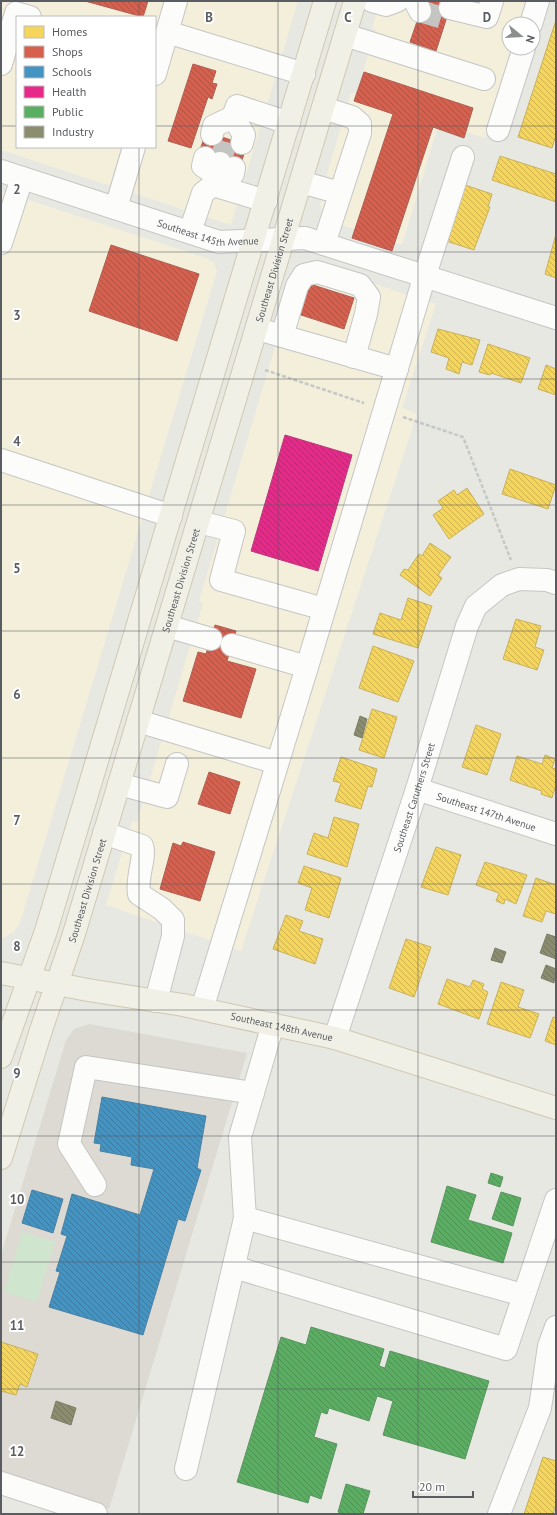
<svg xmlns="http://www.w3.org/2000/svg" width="557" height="1515" font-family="'PT Sans',sans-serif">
<defs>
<pattern id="homes-back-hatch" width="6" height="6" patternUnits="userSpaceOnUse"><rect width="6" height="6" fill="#f6d55c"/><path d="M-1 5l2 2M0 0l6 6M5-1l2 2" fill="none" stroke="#cab04f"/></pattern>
<pattern id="shops-back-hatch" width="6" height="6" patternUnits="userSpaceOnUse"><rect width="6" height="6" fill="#d6604d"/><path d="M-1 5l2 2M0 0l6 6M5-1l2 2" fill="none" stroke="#b15243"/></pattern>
<pattern id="schools-back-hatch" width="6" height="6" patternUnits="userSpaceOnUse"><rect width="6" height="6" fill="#4393c3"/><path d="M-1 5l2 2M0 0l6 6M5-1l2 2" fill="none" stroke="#3b7ba2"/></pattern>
<pattern id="health-back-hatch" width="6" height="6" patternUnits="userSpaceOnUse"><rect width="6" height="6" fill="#e7298a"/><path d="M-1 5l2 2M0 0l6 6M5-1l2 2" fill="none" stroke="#be2674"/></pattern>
<pattern id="public-back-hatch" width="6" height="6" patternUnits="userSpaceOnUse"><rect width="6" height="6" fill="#5aae61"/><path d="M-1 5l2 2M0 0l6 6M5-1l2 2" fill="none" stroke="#4d9153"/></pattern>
<pattern id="industry-back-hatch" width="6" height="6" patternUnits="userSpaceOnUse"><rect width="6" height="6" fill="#8c8c6e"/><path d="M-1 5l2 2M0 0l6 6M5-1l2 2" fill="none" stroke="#75765e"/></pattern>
</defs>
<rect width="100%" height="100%" fill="#e8e8e3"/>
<path fill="#f3efdb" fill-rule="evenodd" d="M1,1H298L231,225L1,150ZM17,17H155V147H17Z
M380,1H530L523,24H509V48H515L485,138L439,123L402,245L324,219L320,204L328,180L327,174L351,93L356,94L376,30L372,28Z
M1,191L206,258L214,263L217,271L20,923L15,931L1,939Z
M320,266L436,304L402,408L417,414L241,951L106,905L132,821L137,822L203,603L199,601L295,280Z"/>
<path fill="#dcdad2" d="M89,1024L247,1053L109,1509L1,1474V1255L66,1040L74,1029Z"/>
<path fill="#d0e5ce" d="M22,1232L55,1242L37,1302L4,1292Z"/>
<path fill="url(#homes-back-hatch)" stroke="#c7b15d" d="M556,20V135L552,148L518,137Z
M500,156L556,174V202L492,180Z
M465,185L492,194L488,207H490L474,250L446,241Z
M556,234V278L545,274Z
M438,329L480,340L472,365L462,362L459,374L446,369L449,358L431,352Z
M488,344L530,358L521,383L491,373L490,375L479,372Z
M546,365L556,369V395L538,389Z
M510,469L556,485L548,509L502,494Z
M467,488L484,514L449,539L433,515L443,508L438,501L454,490L457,495Z
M430,543L451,557L438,575L442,578L430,596L400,575L404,569L408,570L419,554L422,556Z
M408,598L432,606L418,648L373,634L380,613L401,620Z
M516,619L541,626L535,647L544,650L537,670L503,659Z
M373,646L414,661L398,702L359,688Z
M372,709L397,717L384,758L359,750Z
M476,725L501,734L487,775L462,767Z
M545,755L555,759L552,768L556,769V785L552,798L541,794L542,791L510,780L517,756L542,764Z
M341,757L377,769L372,787L368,786L361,809L335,801L341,783L333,781Z
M334,817L359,824L347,867L307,854L314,833L328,838Z
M436,847L461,855L448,895L421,887Z
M485,862L527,875L516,904L505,899L504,904L496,901L499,893L476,885Z
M304,866L341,878L329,918L305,910L312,888L298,883Z
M536,878L556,885V914L546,911L542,922L523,916Z
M286,915L303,921L299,931L323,939L315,964L273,949Z
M406,939L431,947L414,997L389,988Z
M447,979L470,987L473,980L484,984L482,989L488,992L479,1019L438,1004Z
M501,982L524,990L518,1007L539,1014L530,1038L487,1024Z
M553,1017L556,1018V1045L545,1041Z
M1,1342L38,1354L27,1387L20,1384L16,1395L1,1391Z
M543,1457L556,1461V1504L553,1514H524Z"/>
<path fill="url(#shops-back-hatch)" stroke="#b05f53" d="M85,1H148L143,17Z
M424,1H452L436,51L410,42Z
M193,64L216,71L212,83L217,84L212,99L208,97L191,148L168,141Z
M364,72L473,108L464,138L433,127L392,251L352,238L393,114L354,101Z
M206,132L247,145L239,169L198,156Z
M111,245L199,274L177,341L89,311Z
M313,285L354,298L344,329L292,312L301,291Z
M215,625L236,631L227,661L256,669L241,718L183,701L198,652L206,654Z
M209,772L240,782L230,814L198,804Z
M183,842L215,852L200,901L160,889L173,843L181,846Z"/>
<path fill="url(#schools-back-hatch)" stroke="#4a82a5" d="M102,1097L206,1116L197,1168L201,1170L185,1221L178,1219L143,1335L49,1307L60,1272L56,1271L67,1236L61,1234L72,1194L140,1215L154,1169L131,1165L132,1157L100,1151L101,1144L94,1143Z
M32,1190L63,1199L53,1233L22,1223Z"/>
<path fill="url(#health-back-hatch)" stroke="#bc387d" d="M285,435L352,455L318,571L251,551Z"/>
<path fill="url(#public-back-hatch)" stroke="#5a9561" d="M491,1173L503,1177L500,1187L488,1183Z
M447,1186L476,1195L468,1220L512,1233L503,1263L431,1242Z
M501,1192L521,1198L513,1226L492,1219Z
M311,1327L384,1349L379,1366L385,1368L390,1351L489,1381L465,1459L383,1435L393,1401L377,1396L369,1421L329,1408L327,1414L321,1412L314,1437L337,1444L321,1499L310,1495L308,1503L237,1482L281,1337L306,1345Z
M346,1484L370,1491L363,1514H344L338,1512Z"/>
<path fill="url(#industry-back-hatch)" stroke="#7d7e6a" d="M360,716L367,719L362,738L354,735Z
M547,934L556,937V959L540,953Z
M495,948L506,952L502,963L491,960Z
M546,965L556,969L554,983L541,978Z
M56,1401L76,1408L71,1425L51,1418Z"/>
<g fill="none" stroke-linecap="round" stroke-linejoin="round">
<path stroke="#c4c5c2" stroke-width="22" stroke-dasharray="22 11" stroke-linecap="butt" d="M420,11L446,19
M220,163L227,139"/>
<defs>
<g id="minor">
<path d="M372,1L386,5L397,1"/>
<path d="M415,1L420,11"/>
<path d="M450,8L487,17L492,1"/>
<path d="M531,24L538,1"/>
<path d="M167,32L304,74"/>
<path d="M345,35L484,79"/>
<path d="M1,64L16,13L30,17"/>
<path d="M155,74L176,1"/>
<path d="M323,108L352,117L360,124V133L324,244"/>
<path d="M498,130L524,48"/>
<path d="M212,134L214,126L233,117"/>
<path d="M242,143L244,135L233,117L237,106L289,123"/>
<path d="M220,163L216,175L233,174L234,168"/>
<path id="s1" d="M1,171L219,242L305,238L556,318"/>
<path d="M301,182L340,193"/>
<path d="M213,185L266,201"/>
<path d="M116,208L134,147"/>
<path d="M190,232L203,193L213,185L216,175L203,166L205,158"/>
<path d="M1,243L22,178"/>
<path d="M268,332L397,369"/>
<path d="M282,336L297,286L304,275L317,272L360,285L369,297L366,314L354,357"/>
<path d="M1,460L171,516"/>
<path d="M199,522L234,531L221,580L324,609"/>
<path d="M167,626L211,639"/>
<path d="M232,645L307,667L425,275L463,157"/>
<path d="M138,721L277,763"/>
<path d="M119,784L167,797L177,764"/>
<path id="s2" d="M417,789L556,834"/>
<path d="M104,833L142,846C146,858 136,876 139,894L162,909L173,920V936L156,1001"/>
<path d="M202,1009L307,667"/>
<path id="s3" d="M335,1038L417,789L467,626L476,606L502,585L519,579L547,580L556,583"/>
<path d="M95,1185L69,1144L86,1067L253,1093"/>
<path d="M245,1218L523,1295"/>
<path d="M234,1267L506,1349L556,1200"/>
<path d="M186,1469L245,1218L240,1137L273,1024"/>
<path d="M1,1483L96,1514"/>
<path d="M499,1514L540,1408L549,1346L556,1327"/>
</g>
<g id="major">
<path id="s4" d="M1,973L88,990L183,1005L335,1038L556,1108"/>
<path d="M1,1057L46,931L325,1"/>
<path id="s5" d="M1,1158L42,1027L73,937L355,1"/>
</g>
</defs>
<use href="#minor" stroke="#c5c5c5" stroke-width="24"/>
<use href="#major" stroke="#d0c8b1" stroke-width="24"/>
<path stroke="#c4c9c6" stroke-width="2.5" stroke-dasharray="4 2" stroke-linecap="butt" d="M265,370L364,403
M403,417L463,437L511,560"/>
<use href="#minor" stroke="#fcfcfb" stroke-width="22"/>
<use href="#major" stroke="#f1f0e6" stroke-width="22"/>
</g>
<path fill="none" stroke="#595c60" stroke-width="1" stroke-opacity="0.55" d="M139,1V17M278,1V1514M418,1V1514M1,126H17M155,126H556M139,147V1514M1,252H556M1,379H556M1,505H556M1,631H556M1,758H556M1,884H556M1,1010H556M1,1136H556M1,1262H556M1,1389H556"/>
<g text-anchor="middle" stroke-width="4" stroke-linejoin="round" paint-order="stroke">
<g font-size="10" fill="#595c60" stroke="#fff">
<text dy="4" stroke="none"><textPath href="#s1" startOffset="217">Southeast 145th Avenue</textPath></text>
<text dy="4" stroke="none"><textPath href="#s5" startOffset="929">Southeast Division Street</textPath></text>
<text dy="4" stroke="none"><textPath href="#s5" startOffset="605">Southeast Division Street</textPath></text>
<text dy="4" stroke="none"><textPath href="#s3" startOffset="253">Southeast Caruthers Street</textPath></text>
<text dy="4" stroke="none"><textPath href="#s2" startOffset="73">Southeast 147th Avenue</textPath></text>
<text dy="4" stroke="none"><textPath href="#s5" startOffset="281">Southeast Division Street</textPath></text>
<text dy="4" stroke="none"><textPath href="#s4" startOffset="286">Southeast 148th Avenue</textPath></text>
</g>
</g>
<g font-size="13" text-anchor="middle" font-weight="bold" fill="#595c60" stroke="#fff" stroke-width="4" stroke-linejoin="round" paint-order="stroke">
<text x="209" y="22">B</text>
<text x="348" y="22">C</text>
<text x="487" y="22">D</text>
<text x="17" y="194">2</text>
<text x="17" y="320">3</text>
<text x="17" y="446">4</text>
<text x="17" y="573">5</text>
<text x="17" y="699">6</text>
<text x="17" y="825">7</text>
<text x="17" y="951">8</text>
<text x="17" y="1078">9</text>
<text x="17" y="1204">10</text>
<text x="17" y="1330">11</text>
<text x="17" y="1456">12</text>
</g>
<rect width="557" height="1515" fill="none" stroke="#595c60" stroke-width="4"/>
<rect x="16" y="16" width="140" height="132" fill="#ffffff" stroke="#bdbebf"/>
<rect x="24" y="26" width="20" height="12" fill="#f6d55c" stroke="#bdbebf"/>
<text x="52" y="36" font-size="12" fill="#595c60">Homes</text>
<rect x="24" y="46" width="20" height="12" fill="#d6604d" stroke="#bdbebf"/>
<text x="52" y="56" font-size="12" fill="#595c60">Shops</text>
<rect x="24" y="66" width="20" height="12" fill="#4393c3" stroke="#bdbebf"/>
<text x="52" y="76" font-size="12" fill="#595c60">Schools</text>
<rect x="24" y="86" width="20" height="12" fill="#e7298a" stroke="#bdbebf"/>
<text x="52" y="96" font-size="12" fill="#595c60">Health</text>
<rect x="24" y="106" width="20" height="12" fill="#5aae61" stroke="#bdbebf"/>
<text x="52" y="116" font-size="12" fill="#595c60">Public</text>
<rect x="24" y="126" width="20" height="12" fill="#8c8c6e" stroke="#bdbebf"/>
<text x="52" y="136" font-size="12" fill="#595c60">Industry</text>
<g transform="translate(521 36) rotate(108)"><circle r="19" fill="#ffffff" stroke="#bdbebf"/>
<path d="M0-3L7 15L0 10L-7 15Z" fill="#8b8d8e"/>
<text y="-6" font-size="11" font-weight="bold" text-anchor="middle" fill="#595c60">N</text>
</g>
<path d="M413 1491v6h60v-6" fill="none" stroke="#595c60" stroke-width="2"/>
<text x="419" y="1491" font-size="12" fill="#595c60" stroke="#ffffff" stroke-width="3" paint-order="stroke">20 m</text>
</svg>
